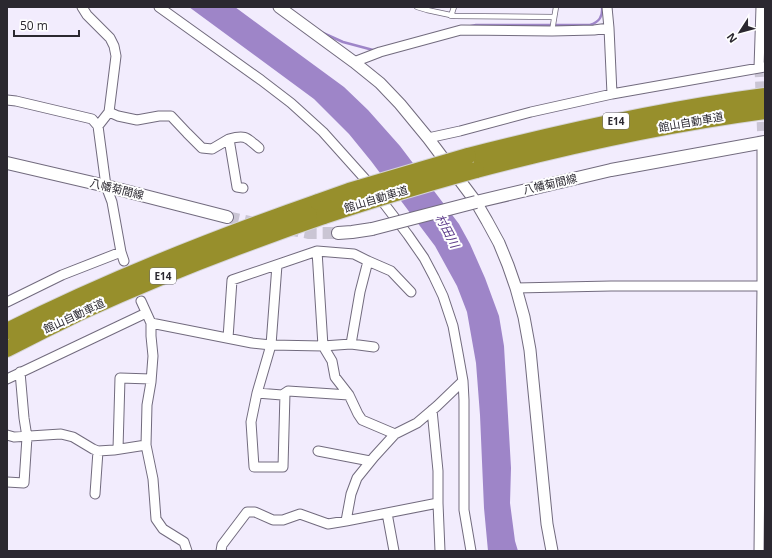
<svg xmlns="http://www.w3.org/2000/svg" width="772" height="558" font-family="'Open Sans','Noto Sans JP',sans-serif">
<rect width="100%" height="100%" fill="#f2ecfd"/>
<path fill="#9e85c8" d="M189,7H235L344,87L368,110L400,146L459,224L470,244L485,278L499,316L504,346L511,468L510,503L515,541L518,551H488L484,508L480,415L476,363L467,312L457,286L435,246L371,161L349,134L314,99Z"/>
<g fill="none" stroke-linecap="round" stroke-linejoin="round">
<path stroke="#9e85c8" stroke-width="2.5" d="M471,26L476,25H590C599,22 603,17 602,7
M323,33L343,42L373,50H375"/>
<path stroke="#cac5d4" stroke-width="9" stroke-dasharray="9 4.5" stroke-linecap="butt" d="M759,68L762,142"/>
<path stroke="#cac5d4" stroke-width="12" stroke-dasharray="12 6" stroke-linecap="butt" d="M227,217L259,224
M287,229L309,233H338"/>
<defs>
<path id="service" d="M417,7L427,10L455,16L554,17
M451,16L454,7
M552,31L556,7"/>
<path id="minor" d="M82,7L87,15L110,38L114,46L116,56L109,112L98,126
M159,7L261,80L291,103L323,132L366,180L408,235L424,258L434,277L443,296L453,326L458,353L463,381L464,400V510L471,551
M607,7L609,28L612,94
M354,62L380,52L461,30L552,31L594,30L609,28
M759,68L761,7
M7,100L16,101L92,119L98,126L106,186L112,202L121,252L124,261
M109,112L118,116L137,120L159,116H171L187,133L202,148L212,149L229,139L237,187L243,188
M428,138L460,131L531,112L612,94L765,67
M229,139C246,134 247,138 259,148
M317,251L323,346L351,344L374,347
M277,265L271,345L257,393L251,422L254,467H283L285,393
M516,288L611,286H762
M141,301L151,323V336L153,356L151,382L147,405L146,445L153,479L156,519L163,529L184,542L187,551
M7,302L62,275L121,252
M151,323L252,343L271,345L323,346L332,361L335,377L349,395L358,414L362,420L395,434
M228,338L232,280L317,251L354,254L368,261L391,271L411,292
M351,344L360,292L368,261
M7,379L146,313
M257,393L282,395L288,391L349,395
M432,410L438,471V503L440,551
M7,435L14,437L61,434L73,437L93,449L98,451L114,450L146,445
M118,449L120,378L151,379
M318,451L370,461
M7,482L24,483L27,437L24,418L20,372
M95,494L98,451
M387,513L394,551
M346,521L351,494L357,478L374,457L395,434L417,423L437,406L463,381
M221,551L222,545L247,512H255L273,520H283L300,514L328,524L346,521L438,503
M759,551L762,286V142"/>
<path id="tertiary" d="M279,7L354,62L380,83L400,104L428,138L476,202L487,221L499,243L508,265L516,288L524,317L530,350L533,381L547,524L552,551"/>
<path id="secondary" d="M7,163L106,186L227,217
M476,202L611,170L765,142
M338,233L352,232L372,229"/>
<path id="motorway" d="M468,156C566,131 665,109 765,96
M476,170C571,145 667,124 765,111
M7,331C108,280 212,239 318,202
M7,349C32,336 58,323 83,311C162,275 242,244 324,216"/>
</defs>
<use href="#service" stroke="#726b7e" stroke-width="6"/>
<use href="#minor" stroke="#726b7e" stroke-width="11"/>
<use href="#tertiary" stroke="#726b7e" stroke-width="13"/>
<use href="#secondary" stroke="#726b7e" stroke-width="14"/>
<use href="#motorway" stroke="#d5d4d6" stroke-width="18"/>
<use href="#service" stroke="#fff" stroke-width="4.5"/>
<use href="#minor" stroke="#fff" stroke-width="9"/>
<use href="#tertiary" stroke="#fff" stroke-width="11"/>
<use href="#secondary" stroke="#fff" stroke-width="12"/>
<use href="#motorway" stroke="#978f2c" stroke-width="16"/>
<defs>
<path id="secondary-bridge" d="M372,229L476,202"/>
<path id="motorway-bridge" d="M318,202L349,191L468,156
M324,216C374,199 425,184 476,170"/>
</defs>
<use href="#secondary-bridge" stroke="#726b7e" stroke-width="14" stroke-linecap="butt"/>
<use href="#motorway-bridge" stroke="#d5d4d6" stroke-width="18" stroke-linecap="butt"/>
<use href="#secondary-bridge" stroke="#fff" stroke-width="12"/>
<use href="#motorway-bridge" stroke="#978f2c" stroke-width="16"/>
</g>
<g text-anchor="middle" stroke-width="4" stroke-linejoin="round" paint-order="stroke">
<g fill="#fff" stroke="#6b686e" stroke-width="1">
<rect x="603" y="113" width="26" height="16" rx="3"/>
<rect x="150" y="268" width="26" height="16" rx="3"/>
</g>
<g font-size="10" font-weight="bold" fill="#2b2830">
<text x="616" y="125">E14</text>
<text x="163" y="280">E14</text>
</g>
<g font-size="11" fill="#2b2830" stroke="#fff">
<text transform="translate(691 122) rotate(-10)" y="4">館山自動車道</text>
<text transform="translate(550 184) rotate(-13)" y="4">八幡菊間線</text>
<text transform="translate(117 189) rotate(14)" y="4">八幡菊間線</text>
<text transform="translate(376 199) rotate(-17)" y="4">館山自動車道</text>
<text transform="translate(74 316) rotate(-25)" y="4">館山自動車道</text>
</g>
<g font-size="12" font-style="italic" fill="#5a3888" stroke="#fff">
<text transform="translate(447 231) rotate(62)" y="4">村田川</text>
</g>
</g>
<rect width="772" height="558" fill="none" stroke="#2b2830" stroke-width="16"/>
<g transform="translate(740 32) rotate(234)" stroke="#ffffff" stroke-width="3" paint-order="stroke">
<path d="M0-3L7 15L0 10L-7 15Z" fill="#2b2830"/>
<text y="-6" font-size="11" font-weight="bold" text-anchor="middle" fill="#2b2830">N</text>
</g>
<path d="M14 30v6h65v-6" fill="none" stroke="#2b2830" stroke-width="2"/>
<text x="20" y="30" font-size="12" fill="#2b2830" stroke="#ffffff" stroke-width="3" paint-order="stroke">50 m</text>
</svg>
